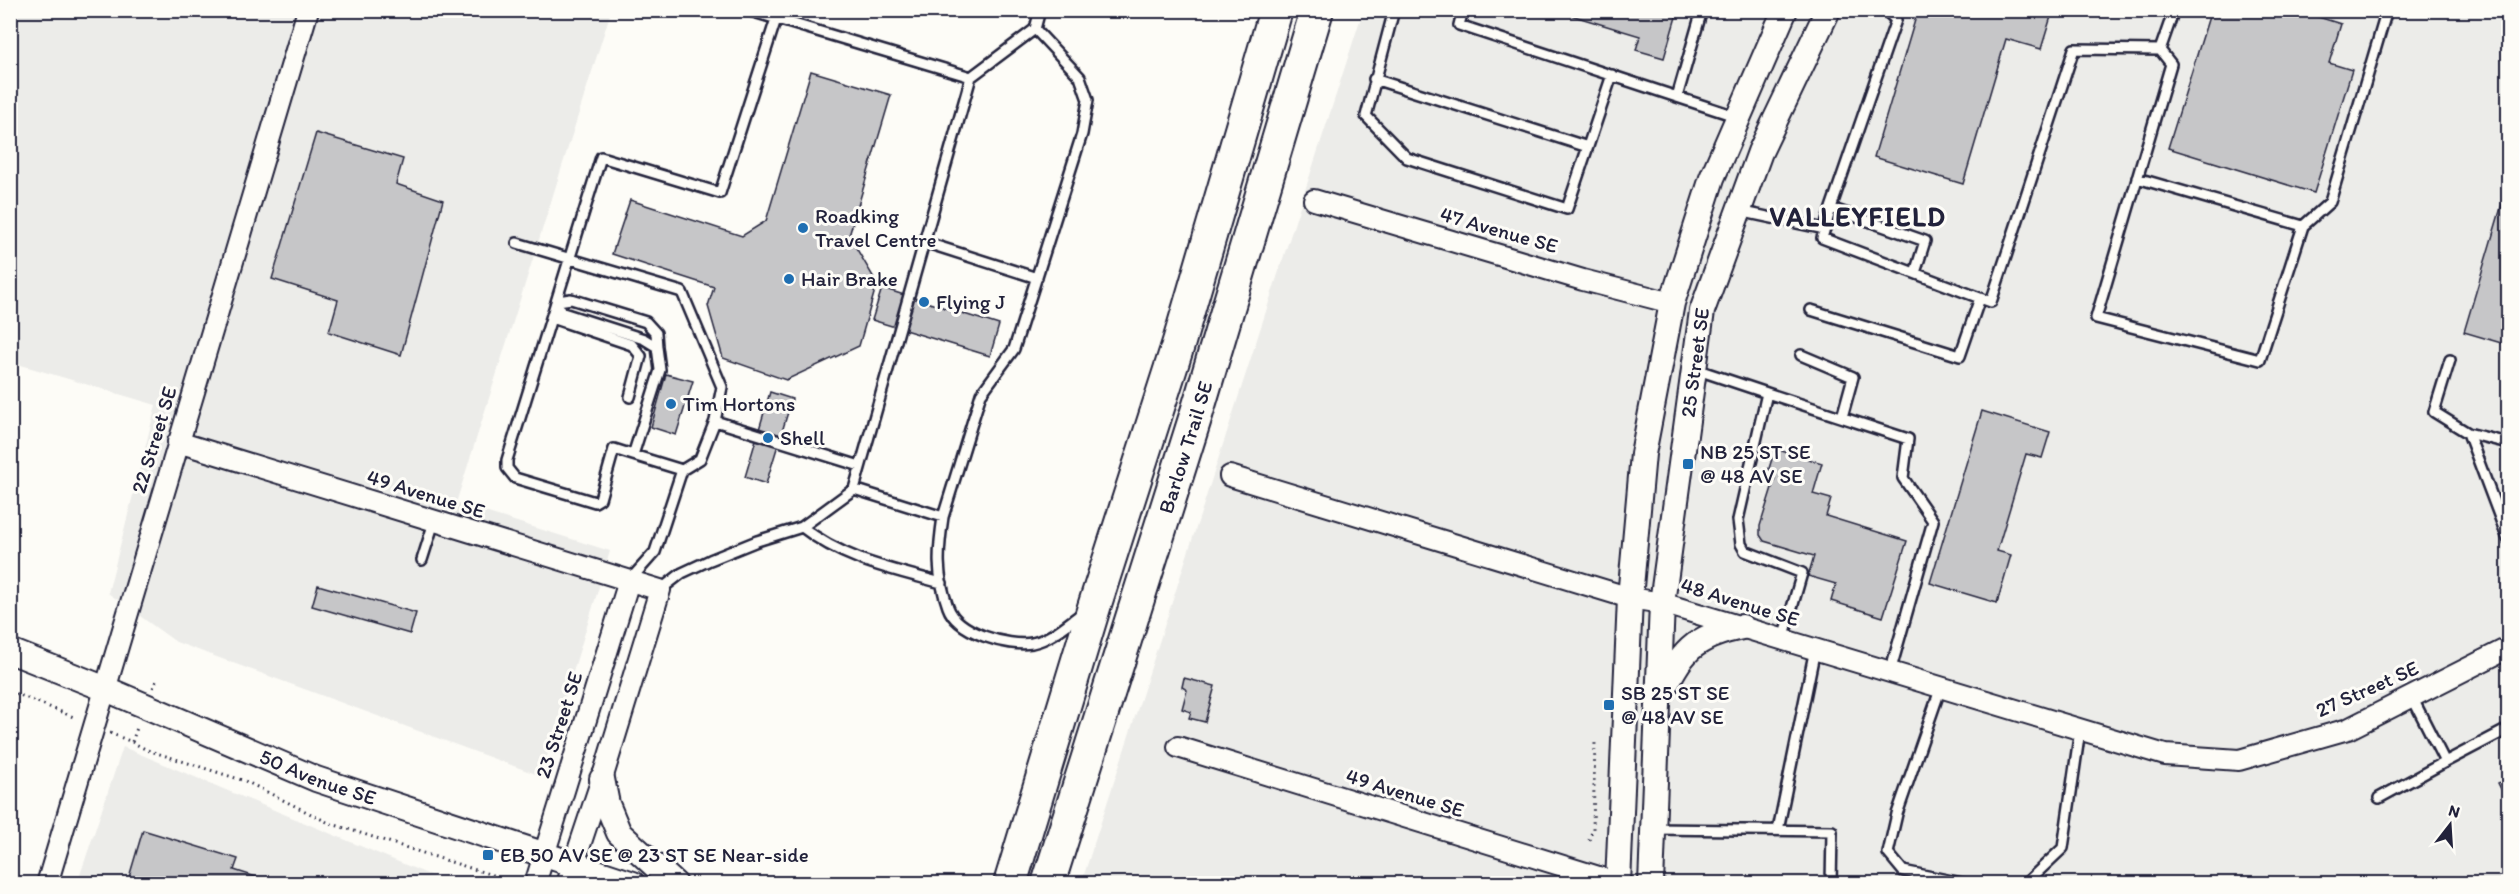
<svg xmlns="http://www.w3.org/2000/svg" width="2519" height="894" font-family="Itim,sans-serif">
<rect width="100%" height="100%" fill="#fdfcf7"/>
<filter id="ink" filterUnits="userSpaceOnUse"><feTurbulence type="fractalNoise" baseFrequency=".0167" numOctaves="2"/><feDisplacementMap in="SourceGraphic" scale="12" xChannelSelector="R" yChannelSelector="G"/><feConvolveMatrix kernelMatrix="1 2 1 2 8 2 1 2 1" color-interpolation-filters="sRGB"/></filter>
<g filter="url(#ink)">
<path fill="#ecece9" d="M10,11H611L456,503L610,551L541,776L176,642L108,593L156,405L11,362Z
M1363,11H2508V883L1081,884Z
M123,747L449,883L77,884Z"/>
<path fill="#c6c6c8" stroke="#22223b" stroke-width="1.5" d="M1554,10H1678L1664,58L1636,50L1640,36Z
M1918,10H2053L2041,49L2006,39L1963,184L1874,157Z
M2211,10H2296L2341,24L2329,63L2352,70L2314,193L2168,148Z
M811,71L891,95L849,236L877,283L859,346L786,380L723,358L708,306L714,287L612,254L630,200L742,236L766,221Z
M316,133L403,159L396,184L443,200L401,355L329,332L338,300L272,279Z
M2508,184V345L2464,332Z
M882,288L999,325L990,356L872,320Z
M666,374L693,381L676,435L651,427Z
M770,392L792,399L766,484L745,477Z
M1982,411L2050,432L2042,458L2026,454L1997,551L2011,555L1997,603L1930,583Z
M1775,449L1822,463L1813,494L1831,499L1826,516L1907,541L1883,617L1831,601L1836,584L1808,576L1814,556L1764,541L1760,535V526L1775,478L1767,475Z
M318,585L416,613L410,634L312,606Z
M1184,678L1215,686L1205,722L1189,718L1191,712L1182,709L1187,690L1182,687Z
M2508,777V803L2498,783Z
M143,830L238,859L234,870L278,884H127Z"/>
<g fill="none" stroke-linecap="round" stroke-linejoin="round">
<defs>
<path id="service" d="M747,10L971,77L1035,29
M1394,10L1366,116L1407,158L1567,209L1612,75
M1463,10L1459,25L1677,97
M1702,10L1677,97L1738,117
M2160,50L2171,64L2096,318L2260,360L2303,226L2330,202L2387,10
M1374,79L1588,147
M2137,178L2303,226
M1831,208L1896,20L1885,10
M1739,211L1825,229
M924,242L1037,278
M517,243L682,292L722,387L715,421L700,459L682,470L655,552L629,581
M1915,273L1925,241L1831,208L1822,238L1980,298L1991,302L2074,49L2160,50L2174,10
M571,299L646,322L656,333L657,347L644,339L560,312L558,301Z
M1811,310L1960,356L1980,298
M552,318L632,345L641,356L630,397
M657,347L660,370L633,455L682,470
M1801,355L1853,377L1842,417
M2450,360L2434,412L2468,433
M1695,369L1767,393L1738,520L1741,544L1745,551L1802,573L1783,639
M1767,393L1908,439L1903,478L1933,521L1890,672
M715,421L860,466
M2508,443L2468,433L2508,539
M633,455L614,449L600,499L595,502L515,478L507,468V460L601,157L720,193L776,19
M854,489L943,517L981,394L1014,349L1082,134L1088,100L1080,77L1035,29L1040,10
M943,517C938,551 936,574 948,607C957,633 1008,647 1032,643C1052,639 1068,623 1084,612
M802,527C844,560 891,569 942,583
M422,560L434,522
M660,590L682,573L710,560L757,541L802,527L854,489L971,77
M1941,687L1897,814L1888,853L1903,871L1967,884
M2412,697L2445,762L2508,729
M2379,798L2445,762
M1653,829L1832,831L1831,884
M1778,830L1815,649
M2025,884L2063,848L2080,730"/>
<path id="minor" d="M1314,200L1583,280L1672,303
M178,442L660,590L602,779L567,884
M1230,476L1630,598L1662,603L2165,755L2239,760L2348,729L2508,648
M1178,747L1618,883
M47,884L308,10
M535,884L629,581"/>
<g id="tertiary">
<path id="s1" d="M10,651L106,689L316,779L633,884"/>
<path d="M1660,696C1682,652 1692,637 1742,627"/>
<path d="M602,779L607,804L619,833L675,884"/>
<path d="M1618,884L1630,598L1643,454L1672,303L1712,178L1785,10"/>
<path id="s2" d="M1651,884L1662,603L1702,311L1760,152L1828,10"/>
</g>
<g id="primary">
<path d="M1010,884L1095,604L1179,342L1276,10"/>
<path id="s3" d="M1048,884L1197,412L1317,10"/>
</g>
</defs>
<use href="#service" stroke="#22223b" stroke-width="14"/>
<use href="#minor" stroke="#22223b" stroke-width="24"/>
<use href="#tertiary" stroke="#22223b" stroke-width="28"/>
<use href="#primary" stroke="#22223b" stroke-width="36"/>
<path stroke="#22223b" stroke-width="3" stroke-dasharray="1.5 4.5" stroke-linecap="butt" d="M153,688L157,679
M10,691L76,718
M110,733L132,742L138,725
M132,742L147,750L245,781L329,823L495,876L501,884
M1589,840L1593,829L1595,742"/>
<use href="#service" stroke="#fdfcf7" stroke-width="9"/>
<use href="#minor" stroke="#fdfcf7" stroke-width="20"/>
<use href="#tertiary" stroke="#fdfcf7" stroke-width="24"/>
<use href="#primary" stroke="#fdfcf7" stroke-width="32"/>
</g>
</g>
<g fill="#1f6fb2" stroke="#fdfcf7" stroke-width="2">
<circle cx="803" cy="228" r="6"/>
<circle cx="789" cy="279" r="6"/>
<circle cx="924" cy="302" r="6"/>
<circle cx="671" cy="404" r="6"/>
<circle cx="768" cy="438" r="6"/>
<rect x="1682" y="458" width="12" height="12" rx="3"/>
<rect x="1603" y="699" width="12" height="12" rx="3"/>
<rect x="482" y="849" width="12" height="12" rx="3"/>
</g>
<g text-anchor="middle" stroke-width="6" stroke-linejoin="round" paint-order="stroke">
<g font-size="21" fill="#22223b" stroke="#fdfcf7" text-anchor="start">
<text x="815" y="223">Roadking<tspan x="815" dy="24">Travel Centre</tspan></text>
<text x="801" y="286">Hair Brake</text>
<text x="936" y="309">Flying J</text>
<text x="683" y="411">Tim Hortons</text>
<text x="780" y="445">Shell</text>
<text x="1700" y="459">NB 25 ST SE<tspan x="1700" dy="24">@ 48 AV SE</tspan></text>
<text x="1621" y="700">SB 25 ST SE<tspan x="1621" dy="24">@ 48 AV SE</tspan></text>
<text x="500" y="862">EB 50 AV SE @ 23 ST SE Near-side</text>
</g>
<g font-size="21" fill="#22223b" stroke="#fdfcf7">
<text transform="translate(1499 230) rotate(16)" y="7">47 Avenue SE</text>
<text dy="7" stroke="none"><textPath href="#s2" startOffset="524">25 Street SE</textPath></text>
<text transform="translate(154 440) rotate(-73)" y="7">22 Street SE</text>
<text dy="7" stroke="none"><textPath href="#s3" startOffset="458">Barlow Trail SE</textPath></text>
<text transform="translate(426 494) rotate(17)" y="7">49 Avenue SE</text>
<text transform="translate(1740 602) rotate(17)" y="7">48 Avenue SE</text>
<text transform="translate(2367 689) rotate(-24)" y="7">27 Street SE</text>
<text transform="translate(559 725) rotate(-72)" y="7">23 Street SE</text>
<text dy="7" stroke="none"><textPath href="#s1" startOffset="333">50 Avenue SE</textPath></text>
<text transform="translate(1405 793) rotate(17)" y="7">49 Avenue SE</text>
</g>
<g font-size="27" font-weight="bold" letter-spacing="1.5" fill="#22223b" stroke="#fdfcf7">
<text x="1858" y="226">VALLEYFIELD</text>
</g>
</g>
<rect width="2519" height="894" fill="none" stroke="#fdfcf7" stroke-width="36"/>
<rect x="18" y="18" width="2483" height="858" fill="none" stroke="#22223b" stroke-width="2" filter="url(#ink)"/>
<g transform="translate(2450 825) rotate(17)" stroke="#fdfcf7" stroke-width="4.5" paint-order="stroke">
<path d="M0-4.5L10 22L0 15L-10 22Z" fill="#22223b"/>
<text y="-9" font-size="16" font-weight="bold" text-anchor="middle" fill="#22223b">N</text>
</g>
</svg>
